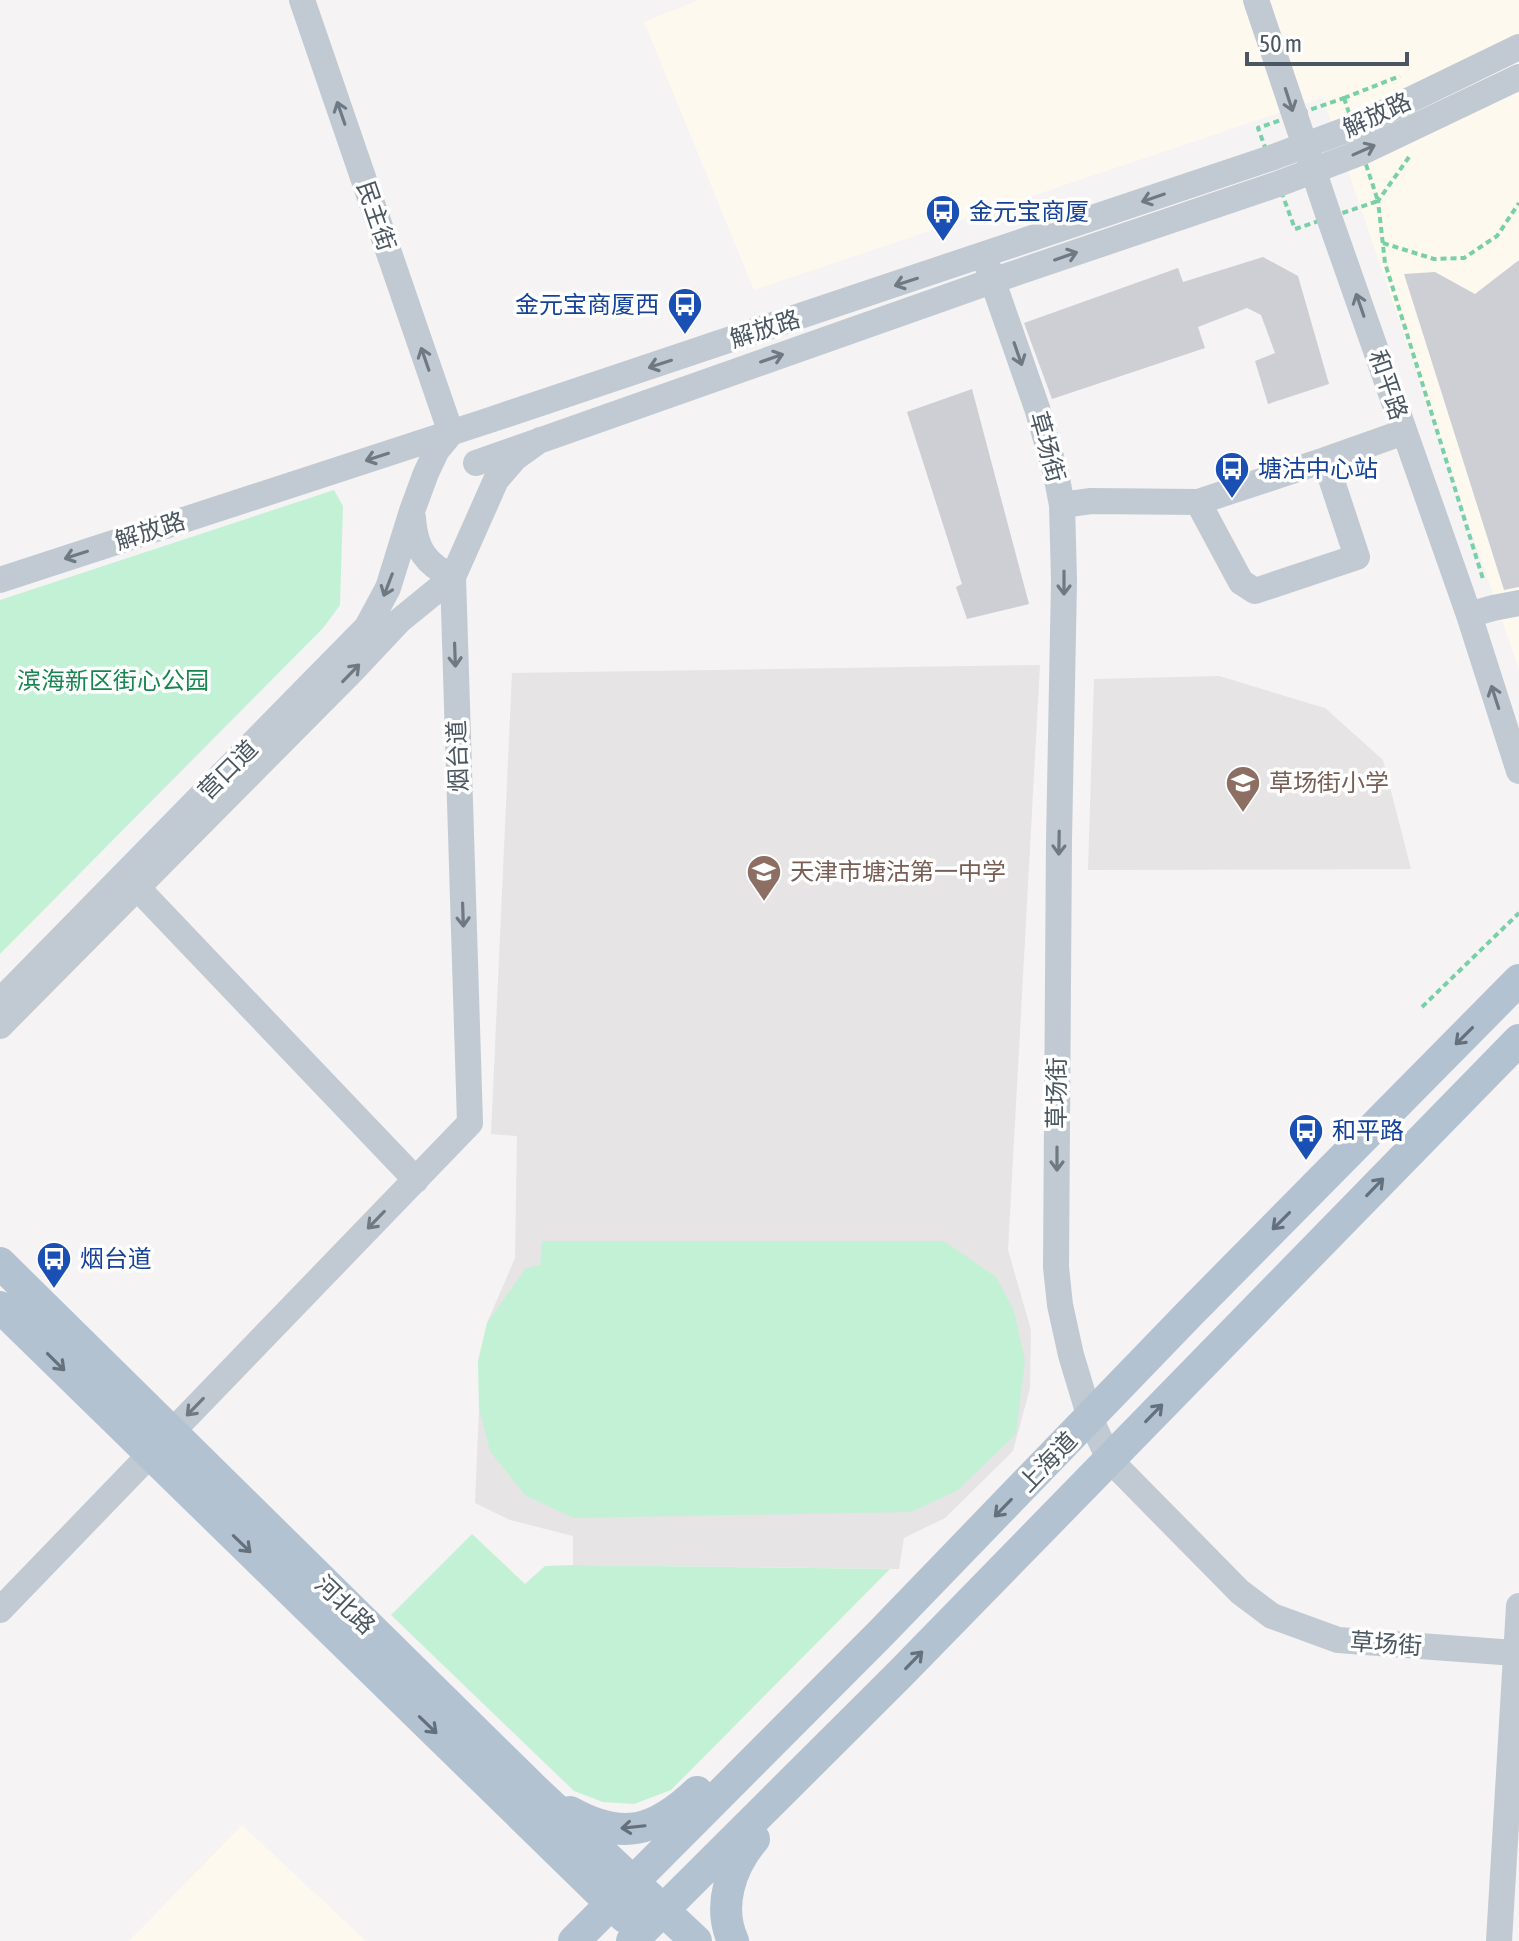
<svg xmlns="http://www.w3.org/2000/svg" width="1519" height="1941" font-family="'Asap Condensed','Noto Sans SC',sans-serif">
<rect width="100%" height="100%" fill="#f5f3f3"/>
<path fill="#fdf9ef" d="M699,0H1519V670L1323,98L754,290L644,22Z
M242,1825L366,1941H129Z"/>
<path fill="#e6e4e5" d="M1040,665L1008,1250L1031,1330L1030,1388L1013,1451L945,1518L904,1538L899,1569L573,1565V1536L510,1520L475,1503L479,1408L487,1323L515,1258L517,1136L491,1134L512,673Z
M1219,676L1325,708L1383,760L1411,869L1088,870L1094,679Z"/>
<path fill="#c3f1d5" d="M334,490L343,506L340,605L324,627L0,954V600Z
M542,1241H944L996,1277L1014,1311L1025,1361L1016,1434L958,1490L911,1512L573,1518L525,1495L490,1451L479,1408L478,1361L487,1323L526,1268L540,1265Z
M472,1534L525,1584L545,1566L573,1565L890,1569L671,1790L634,1804L603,1802L574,1791L391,1615Z"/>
<path fill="#cdcfd5" d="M1263,257L1298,276L1329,384L1268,404L1255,361L1275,353L1261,315L1247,308L1198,327L1205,348L1052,399L1024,323L1178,268L1183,282Z
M1519,260V587L1504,590L1404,274L1435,272L1475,294Z
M972,389L1029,604L967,619L956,587L962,584L907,412Z"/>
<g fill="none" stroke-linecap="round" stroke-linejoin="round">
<path stroke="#7ad0a6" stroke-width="4" stroke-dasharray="6 4" stroke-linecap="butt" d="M1344,98L1378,201L1295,229L1258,128Z
M1344,98L1400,76
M1409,157L1378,201L1385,263L1483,579
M1383,243L1434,259L1464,258L1497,236L1519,203
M1422,1007L1519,913"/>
<path stroke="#c1cad2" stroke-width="26" d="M302,0L451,433
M1256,0L1329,217L1469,615L1519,771
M984,256L1037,408L1056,474L1062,505L1064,581L1059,840L1056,1267L1060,1305L1071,1355L1090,1418L1109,1459L1240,1592L1272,1616L1338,1640L1515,1653
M1325,460L1404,432
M476,463L992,281L1278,184L1362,152L1519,77
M1062,505L1091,501L1198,502L1241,582L1255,591L1357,557L1325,460L1198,502
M413,518C415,548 425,564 453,577
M0,580L490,420L1268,159L1354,127L1519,47
M1469,615L1493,608L1519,603
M127,877L416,1180
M0,1001L367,627L388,588L412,511L426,473L437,450L451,433
M0,1026L351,672L399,621L453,577
M0,1610L470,1123L453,577L496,480L515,458L540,440
M1499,1941L1519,1606"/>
<path stroke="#b3c2d1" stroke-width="32" d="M0,1263L534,1789L696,1941
M0,1307L625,1917
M570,1812C622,1841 655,1832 697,1792
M574,1941L881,1633L1191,1312L1519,980
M632,1941L900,1674L1519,1040
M733,1941C717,1906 731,1866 754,1839"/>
</g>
<defs><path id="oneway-shaft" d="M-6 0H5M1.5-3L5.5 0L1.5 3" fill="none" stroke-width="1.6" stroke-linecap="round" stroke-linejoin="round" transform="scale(2)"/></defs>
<g stroke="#6e7983">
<use href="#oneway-shaft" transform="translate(1289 100) rotate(72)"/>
<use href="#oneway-shaft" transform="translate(341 113) rotate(-109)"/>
<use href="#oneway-shaft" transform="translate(1364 150) rotate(-24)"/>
<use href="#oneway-shaft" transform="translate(1153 198) rotate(161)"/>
<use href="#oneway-shaft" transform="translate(1066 256) rotate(-19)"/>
<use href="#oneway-shaft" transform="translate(906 282) rotate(162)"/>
<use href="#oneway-shaft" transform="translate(1360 305) rotate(-109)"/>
<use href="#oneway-shaft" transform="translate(1018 354) rotate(71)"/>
<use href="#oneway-shaft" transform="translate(772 358) rotate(-19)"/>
<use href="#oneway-shaft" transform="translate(425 359) rotate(-109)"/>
<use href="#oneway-shaft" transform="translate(660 364) rotate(162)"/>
<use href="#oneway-shaft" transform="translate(377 457) rotate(162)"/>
<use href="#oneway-shaft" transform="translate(76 555) rotate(162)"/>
<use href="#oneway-shaft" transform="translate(1064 583) rotate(90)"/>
<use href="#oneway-shaft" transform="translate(388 585) rotate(111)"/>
<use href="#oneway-shaft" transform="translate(455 655) rotate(88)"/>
<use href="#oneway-shaft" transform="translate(351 673) rotate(-46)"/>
<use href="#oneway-shaft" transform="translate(1495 697) rotate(-108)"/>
<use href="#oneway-shaft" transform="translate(1059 843) rotate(91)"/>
<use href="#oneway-shaft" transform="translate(463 915) rotate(88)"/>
<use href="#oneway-shaft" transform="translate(1057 1159) rotate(90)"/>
<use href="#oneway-shaft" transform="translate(376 1220) rotate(134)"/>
<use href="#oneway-shaft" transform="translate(195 1407) rotate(134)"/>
</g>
<g stroke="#64717d">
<use href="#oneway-shaft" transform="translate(1464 1036) rotate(135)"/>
<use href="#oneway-shaft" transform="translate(1375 1187) rotate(-46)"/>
<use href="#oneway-shaft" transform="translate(1281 1221) rotate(135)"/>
<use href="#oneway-shaft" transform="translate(56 1362) rotate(45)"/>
<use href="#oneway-shaft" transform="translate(1154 1413) rotate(-46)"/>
<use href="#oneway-shaft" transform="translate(1003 1508) rotate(134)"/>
<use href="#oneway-shaft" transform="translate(242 1544) rotate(44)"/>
<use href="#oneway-shaft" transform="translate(914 1660) rotate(-46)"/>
<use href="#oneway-shaft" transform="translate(428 1725) rotate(44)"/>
<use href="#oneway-shaft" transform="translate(633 1827) rotate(174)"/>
</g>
<defs>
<symbol id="bus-pin" viewBox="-11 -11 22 30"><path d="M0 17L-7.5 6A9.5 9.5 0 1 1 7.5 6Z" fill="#1a4fb4" stroke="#fff"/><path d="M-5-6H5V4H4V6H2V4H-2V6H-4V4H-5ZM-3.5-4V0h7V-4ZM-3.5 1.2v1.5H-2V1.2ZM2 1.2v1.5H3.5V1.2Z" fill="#fff"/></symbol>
<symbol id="school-pin" viewBox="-11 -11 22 30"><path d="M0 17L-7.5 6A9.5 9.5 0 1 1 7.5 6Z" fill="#8d6e63" stroke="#fff"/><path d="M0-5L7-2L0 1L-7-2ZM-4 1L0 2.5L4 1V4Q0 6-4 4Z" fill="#fff"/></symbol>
</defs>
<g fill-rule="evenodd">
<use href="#bus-pin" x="923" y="192" width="40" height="54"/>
<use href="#bus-pin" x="665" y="285" width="40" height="54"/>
<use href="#bus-pin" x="1212" y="449" width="40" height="54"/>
<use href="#school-pin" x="1223" y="763" width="40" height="54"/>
<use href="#school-pin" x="744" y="852" width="40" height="54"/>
<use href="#bus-pin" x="1286" y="1111" width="40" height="54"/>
<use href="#bus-pin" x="34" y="1239" width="40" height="54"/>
</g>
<g text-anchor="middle" stroke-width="7" stroke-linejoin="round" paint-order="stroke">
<g font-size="24" fill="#4a5661" stroke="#fff">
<text transform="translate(1377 115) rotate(-25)" y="8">解放路</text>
<text transform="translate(376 216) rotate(71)" y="8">民主街</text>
<text transform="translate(765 329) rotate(-18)" y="8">解放路</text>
<text transform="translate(1388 385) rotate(71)" y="8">和平路</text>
<text transform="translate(1047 447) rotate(74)" y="8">草场街</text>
<text transform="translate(150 531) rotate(-18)" y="8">解放路</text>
<text transform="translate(458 756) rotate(-92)" y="8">烟台道</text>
<text transform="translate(228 770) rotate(-45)" y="8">营口道</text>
<text transform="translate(1057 1093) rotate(-90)" y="8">草场街</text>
<text transform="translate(1048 1462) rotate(-46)" y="8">上海道</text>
<text transform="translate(345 1605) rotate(44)" y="8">河北路</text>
<text transform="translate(1386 1644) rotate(4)" y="8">草场街</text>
</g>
<g font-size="24" fill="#164399" stroke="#fff" text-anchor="start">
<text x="969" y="220">金元宝商厦</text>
<text x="659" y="313" text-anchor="end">金元宝商厦西</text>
<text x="1258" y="477">塘沽中心站</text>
<text x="1332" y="1139">和平路</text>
<text x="80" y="1267">烟台道</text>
</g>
<g font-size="24" fill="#17864f" stroke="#fff">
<text x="113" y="689">滨海新区街心公园</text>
</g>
<g font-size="24" fill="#785e54" stroke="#fff" text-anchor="start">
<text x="1269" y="791">草场街小学</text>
<text x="790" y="880">天津市塘沽第一中学</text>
</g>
</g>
<path d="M1247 52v12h160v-12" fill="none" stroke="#4a5661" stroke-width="4"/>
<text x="1259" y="52" font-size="24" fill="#4a5661" stroke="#ffffff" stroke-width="6" paint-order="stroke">50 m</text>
</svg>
